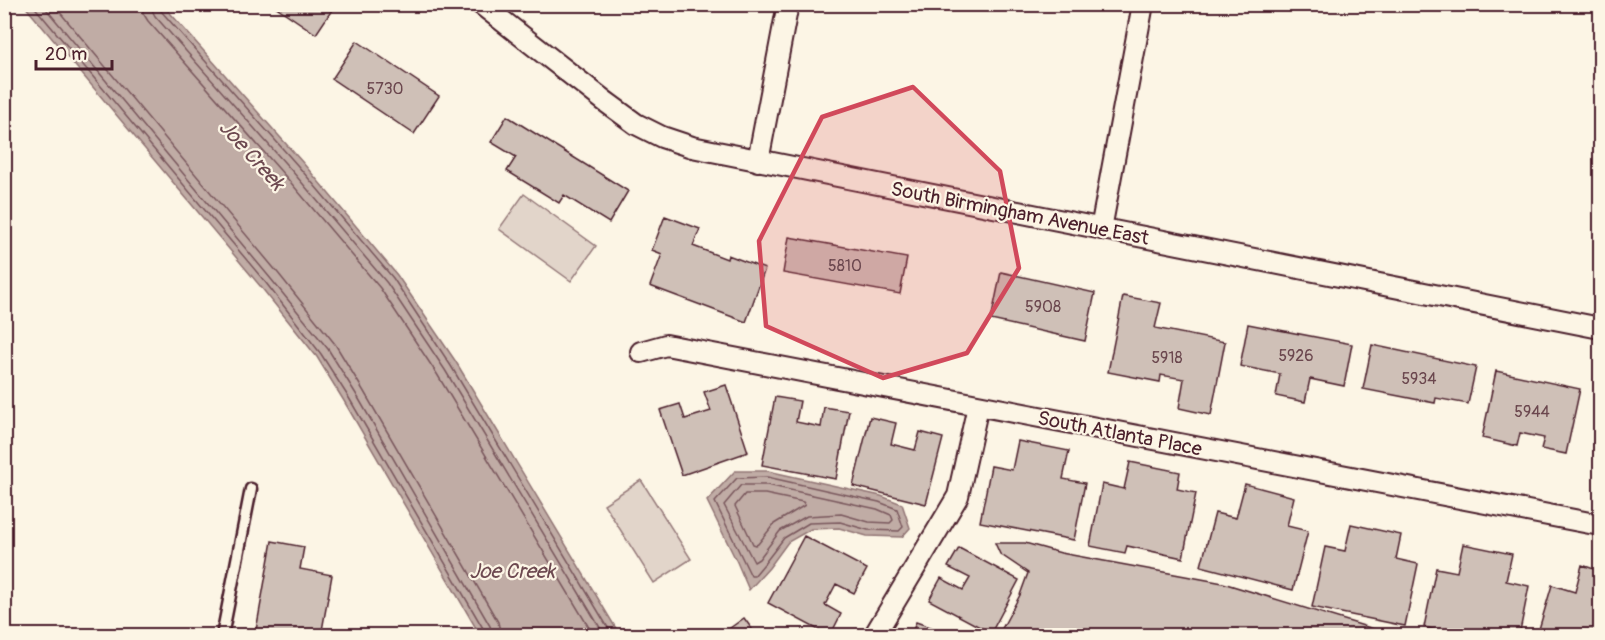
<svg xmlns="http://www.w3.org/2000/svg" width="1605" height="640" font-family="Pangolin,sans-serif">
<rect width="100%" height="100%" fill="#fcf5e5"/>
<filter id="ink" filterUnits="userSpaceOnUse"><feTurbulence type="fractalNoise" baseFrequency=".0167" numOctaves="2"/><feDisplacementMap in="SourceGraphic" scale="12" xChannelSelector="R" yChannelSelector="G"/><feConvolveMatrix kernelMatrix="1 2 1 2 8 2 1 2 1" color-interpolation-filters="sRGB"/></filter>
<g filter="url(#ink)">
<path fill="#e2d5ca" stroke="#967a7a" stroke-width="1.5" d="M524,194L596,246L571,281L499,229Z
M641,480L691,559L654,583L604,504Z"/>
<path fill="#c0aca5" stroke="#917474" stroke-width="1.5" d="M24,5H163L303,163L397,275L456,362L620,635H480L344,401L317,357L261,287Z
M735,471H768L881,496L902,504L910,528L902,537L867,536L839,528L811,529L788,542L769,568L749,590L737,562L707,501Z"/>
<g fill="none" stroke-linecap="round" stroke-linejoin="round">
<path stroke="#79575c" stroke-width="1.5" d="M32,4L266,283L321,354L349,398L484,630L485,636
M42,4L271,279L328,349L356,394L490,626L492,636
M53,4L278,273L335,344L363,390L498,622L501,636
M143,4V13L148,21L286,177L380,288L437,374L594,636
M152,4V10L155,16L292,171L387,283L445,370L605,636
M159,4L161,11L298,166L393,278L451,366L613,636
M767,477L879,502L897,509L903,527L899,531L868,530L840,522L809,523L784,538L764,564L754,576H751L715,502L737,478Z
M741,485H767L877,509L891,515L893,520L890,523L869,522L841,514L807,516L780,531L759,559L754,562L724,505Z
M745,494H765L803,502L805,505L774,524L758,544L756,545L753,544L735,506Z"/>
</g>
<path fill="#cfc0b7" stroke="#4a1f2b" stroke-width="1.5" d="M272,4H336L316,34Z
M357,41L439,96L414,134L332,79Z
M507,116L628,191L609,223L564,195L559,203L507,171L516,157L491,142Z
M665,216L700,229L693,246L727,259L728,255L765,269L746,322L650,286L662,254L652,250Z
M789,237L907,258L900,294L783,273Z
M1001,272L1095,293L1085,341L991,320Z
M1123,296L1161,303L1155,328L1225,342L1211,415L1179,408L1184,379L1161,375L1160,382L1108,372Z
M1248,324L1352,344L1344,386L1310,379L1305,402L1276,396L1280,374L1240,366Z
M1372,345L1476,367L1468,404L1436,398L1435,403L1363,389Z
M1496,371L1580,389L1566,454L1541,449L1544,438L1520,433L1517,446L1482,438Z
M726,385L748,452L682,475L660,410L680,404L685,419L711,411L704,392Z
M775,397L800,401L796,422L821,427L824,407L849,411L836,479L762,465Z
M870,417L896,423L891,444L915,450L920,432L943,438L926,504L853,486Z
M1018,441L1069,451L1063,479L1085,483L1074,540L980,522L991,466L1012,470Z
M1130,462L1180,472L1177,489L1196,493L1183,558L1127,546L1125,553L1090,546L1102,484L1124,489Z
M1245,484L1294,497L1287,526L1308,531L1293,590L1201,566L1215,513L1236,518Z
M1351,524L1401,535L1396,559L1418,564L1405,626L1312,607L1325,547L1345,551Z
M804,536L867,569L854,593L836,584L825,605L841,614L830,636L768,603Z
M272,541L304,547L300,569L332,575L321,636H255Z
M995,543H1025L1061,553L1223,583L1377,630L1414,636H998L1020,595L1028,573L1000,554Z
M1463,544L1512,554L1506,581L1529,586L1519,636H1461L1424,627L1436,568L1457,572Z
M959,548L1019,580L991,633L929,600L941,578L963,590L970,578L948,567Z
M1582,565L1600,571V636H1537L1552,585L1575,592Z
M744,618L757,636H719Z
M916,622L956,636H911Z"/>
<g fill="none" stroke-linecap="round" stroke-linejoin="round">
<defs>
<path id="lane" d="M222,636L251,489"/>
<path id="street" d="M481,4L606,102L636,124L662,137L692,147L1600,328
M758,161L788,4
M1101,229L1143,4
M641,352L666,345L1600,525
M874,636L958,496L978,406"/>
</defs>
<use href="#lane" stroke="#4a1f2b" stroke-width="15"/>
<use href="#street" stroke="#4a1f2b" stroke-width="24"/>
<use href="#lane" stroke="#fcf5e5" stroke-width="10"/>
<use href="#street" stroke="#fcf5e5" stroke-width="20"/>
</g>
</g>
<path fill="#d1495b" fill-opacity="0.2" stroke="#d1495b" stroke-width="4.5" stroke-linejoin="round" d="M913,87L1000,171L1019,268L967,353L883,378L766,326L759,241L822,117Z"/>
<g text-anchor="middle" stroke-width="4.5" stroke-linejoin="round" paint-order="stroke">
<g font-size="16" fill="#6b474e">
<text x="385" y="94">5730</text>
<text x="845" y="271">5810</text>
<text x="1043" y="312">5908</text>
<text x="1296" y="361">5926</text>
<text x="1167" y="363">5918</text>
<text x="1419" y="384">5934</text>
<text x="1532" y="417">5944</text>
</g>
<g font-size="20" fill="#4a1f2b" stroke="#fcf5e5">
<text transform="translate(1020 213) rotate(11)" y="7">South Birmingham Avenue East</text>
<text transform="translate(1120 433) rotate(11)" y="7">South Atlanta Place</text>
</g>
<g font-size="21" font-style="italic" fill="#6d4950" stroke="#fcf5e5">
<text transform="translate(252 155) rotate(48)" y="7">Joe Creek</text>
<text x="512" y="578">Joe Creek</text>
</g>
</g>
<rect width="1605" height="640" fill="none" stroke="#fcf5e5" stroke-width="24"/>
<rect x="12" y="12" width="1581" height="616" fill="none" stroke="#4a1f2b" stroke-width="2" filter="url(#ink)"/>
<path d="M36 60v9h76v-9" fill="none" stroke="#4a1f2b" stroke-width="3"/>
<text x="45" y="60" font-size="18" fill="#4a1f2b" stroke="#fcf5e5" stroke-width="4.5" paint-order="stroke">20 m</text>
</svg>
